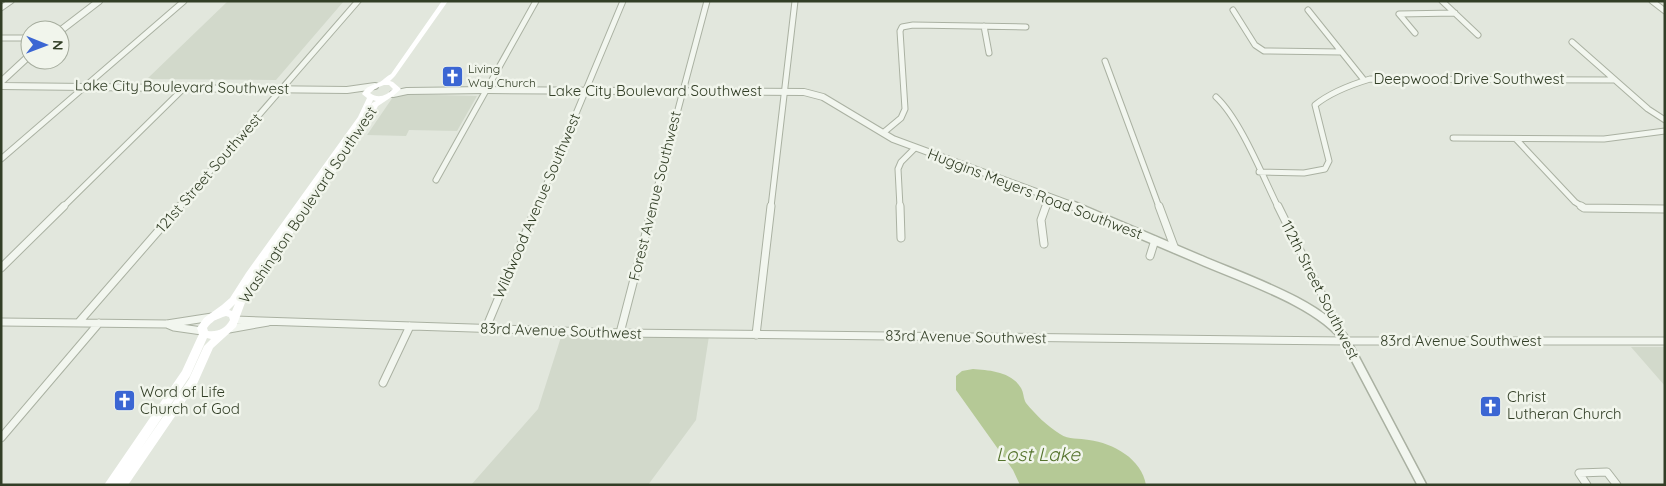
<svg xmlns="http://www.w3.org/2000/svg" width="1666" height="486" font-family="Quicksand,sans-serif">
<rect width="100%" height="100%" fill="#e2e7dd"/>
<path fill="#d2d9cb" d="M228,1H344L276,80L147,79Z
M395,94L477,96L457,131L409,130L406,136L367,135Z
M562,334L709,336L696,420L648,485H471L538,409Z
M1631,347H1665V386Z"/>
<path fill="#b5c996" d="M973,369C989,370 1012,372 1021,388C1024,393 1023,398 1026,403C1035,414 1047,426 1060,434C1069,440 1079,438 1089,440C1113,443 1142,459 1146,485H1020L1013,470L956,390V376L962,371Z"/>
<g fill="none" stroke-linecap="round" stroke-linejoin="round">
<defs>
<path id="minor-far1" d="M1442,1L1478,35
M1652,1L1665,11
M1,8L11,1
M1233,10L1255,45L1264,51L1341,52
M1308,10L1364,80
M984,26L989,53
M1415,33L1399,14L1455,13
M1,38H30
M1572,42L1648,109L1665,120
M1105,61L1159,207
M1216,97C1240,119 1263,177 1278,207
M883,133L901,118L905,109L900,31L902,27L913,25L1026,27
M1453,138L1604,139L1665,131
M1516,139L1575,202L1583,207
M1,159L184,1
M1259,172L1304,173L1325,169L1329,161L1315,105C1331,92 1350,85 1370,79L1614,80
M436,180L536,1
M63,207L184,88
M179,207L358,1
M537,207L623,1
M652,207L707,1
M771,207L795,1
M900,207L898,169L901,162L915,148
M1046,207L1051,198"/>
<path id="minor" d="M900,206L901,238
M1159,206L1175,249
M1278,206L1339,329
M1581,206L1584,208L1665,209
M1044,244L1041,220L1046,206
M1150,256L1155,240
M1,268L64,206
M235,320L620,333L1346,341H1665
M1,322L167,324L212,317
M79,322L180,206
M167,324L174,327L202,331
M486,328L537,206
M229,329L268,322
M620,333L653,206
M756,335L771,206
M383,383L410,326
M1,438L99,323
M1587,485L1579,473L1607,472L1617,485"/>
<path id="tertiary-far1" d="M60,31L99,1
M3,80L30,55
M1,86L347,90L375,86
M393,94L407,91L487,90L804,92L823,97L893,139L1077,207"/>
<path id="tertiary" d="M1074,206C1117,224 1159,242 1201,260C1242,278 1322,304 1346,341L1422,485"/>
</defs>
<use href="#minor-far1" stroke="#aab1a2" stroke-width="7"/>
<use href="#minor" stroke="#aab1a2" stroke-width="9"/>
<use href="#tertiary-far1" stroke="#aab1a2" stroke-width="8"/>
<use href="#tertiary" stroke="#aab1a2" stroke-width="11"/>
<use href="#minor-far1" stroke="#f2f6ef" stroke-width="5"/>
<use href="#minor" stroke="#f2f6ef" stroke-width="7"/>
<use href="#tertiary-far1" stroke="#f2f6ef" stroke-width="6"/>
<use href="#tertiary" stroke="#f2f6ef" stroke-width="8"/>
<path fill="#fff" fill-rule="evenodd" d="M442,1H448L395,76L390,81L393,82L401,89L393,96L378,106L368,126L246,300L236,327L213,348L197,384L128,485H104L182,371L199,334L197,328L204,318L222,305L230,298L246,273L358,117L367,98L362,94C367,85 372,86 380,82C383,80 387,76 391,74ZM384,85H389L393,89C386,96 378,99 370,93L376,88ZM373,100L376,101L372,103L368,111ZM363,121L360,126L298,213ZM235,304L232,311L229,310ZM226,316L229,317L230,320C225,329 218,332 208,331L207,328C212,321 217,319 226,316ZM207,338L211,339L204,346L189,379L140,450L190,376Z"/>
</g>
<defs>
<symbol id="church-square" viewBox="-11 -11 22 22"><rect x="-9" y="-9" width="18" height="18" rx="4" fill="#3b66d3" stroke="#f1f5ec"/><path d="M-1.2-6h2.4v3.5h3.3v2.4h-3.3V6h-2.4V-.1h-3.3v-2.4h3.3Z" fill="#fff"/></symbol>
</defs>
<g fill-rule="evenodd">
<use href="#church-square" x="440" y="64" width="25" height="25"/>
<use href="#church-square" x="112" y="388" width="25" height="25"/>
<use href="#church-square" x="1478" y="394" width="25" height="25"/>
</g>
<g text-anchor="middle" stroke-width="5" stroke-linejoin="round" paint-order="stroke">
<g font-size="12" fill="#323e26" stroke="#f1f5ec" text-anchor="start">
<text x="468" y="73">Living<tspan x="468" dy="14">Way Church</tspan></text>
</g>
<g font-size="15" fill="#323e26" stroke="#f1f5ec">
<text x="1469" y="84">Deepwood Drive Southwest</text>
<text transform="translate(182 87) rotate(1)" y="5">Lake City Boulevard Southwest</text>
<text x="655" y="96">Lake City Boulevard Southwest</text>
<text transform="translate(209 173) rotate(-49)" y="5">121st Street Southwest</text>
<text transform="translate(1035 194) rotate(21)" y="5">Huggins Meyers Road Southwest</text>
<text transform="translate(655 196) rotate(-76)" y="5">Forest Avenue Southwest</text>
<text transform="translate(308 205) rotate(-56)" y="5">Washington Boulevard Southwest</text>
<text transform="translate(537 206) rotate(-67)" y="5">Wildwood Avenue Southwest</text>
<text transform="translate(1320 290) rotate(63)" y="5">112th Street Southwest</text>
<text transform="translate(561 331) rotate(2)" y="5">83rd Avenue Southwest</text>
<text transform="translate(966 337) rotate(1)" y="5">83rd Avenue Southwest</text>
<text x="1461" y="346">83rd Avenue Southwest</text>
</g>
<g font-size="15" fill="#323e26" stroke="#f1f5ec" text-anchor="start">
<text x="140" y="397">Word of Life<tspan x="140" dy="17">Church of God</tspan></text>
<text x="1507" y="402">Christ<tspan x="1507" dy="17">Lutheran Church</tspan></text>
</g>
<g font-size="19" font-style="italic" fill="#56742e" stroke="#f1f5ec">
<text x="1038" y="461">Lost Lake</text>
</g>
</g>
<rect width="1666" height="486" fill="none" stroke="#323e26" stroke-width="5"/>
<g transform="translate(45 45) rotate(91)"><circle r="24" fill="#f1f5ec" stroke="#a5ac9d"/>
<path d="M0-4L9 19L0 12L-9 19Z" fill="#3b66d3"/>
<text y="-8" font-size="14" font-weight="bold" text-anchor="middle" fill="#323e26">N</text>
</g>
</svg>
